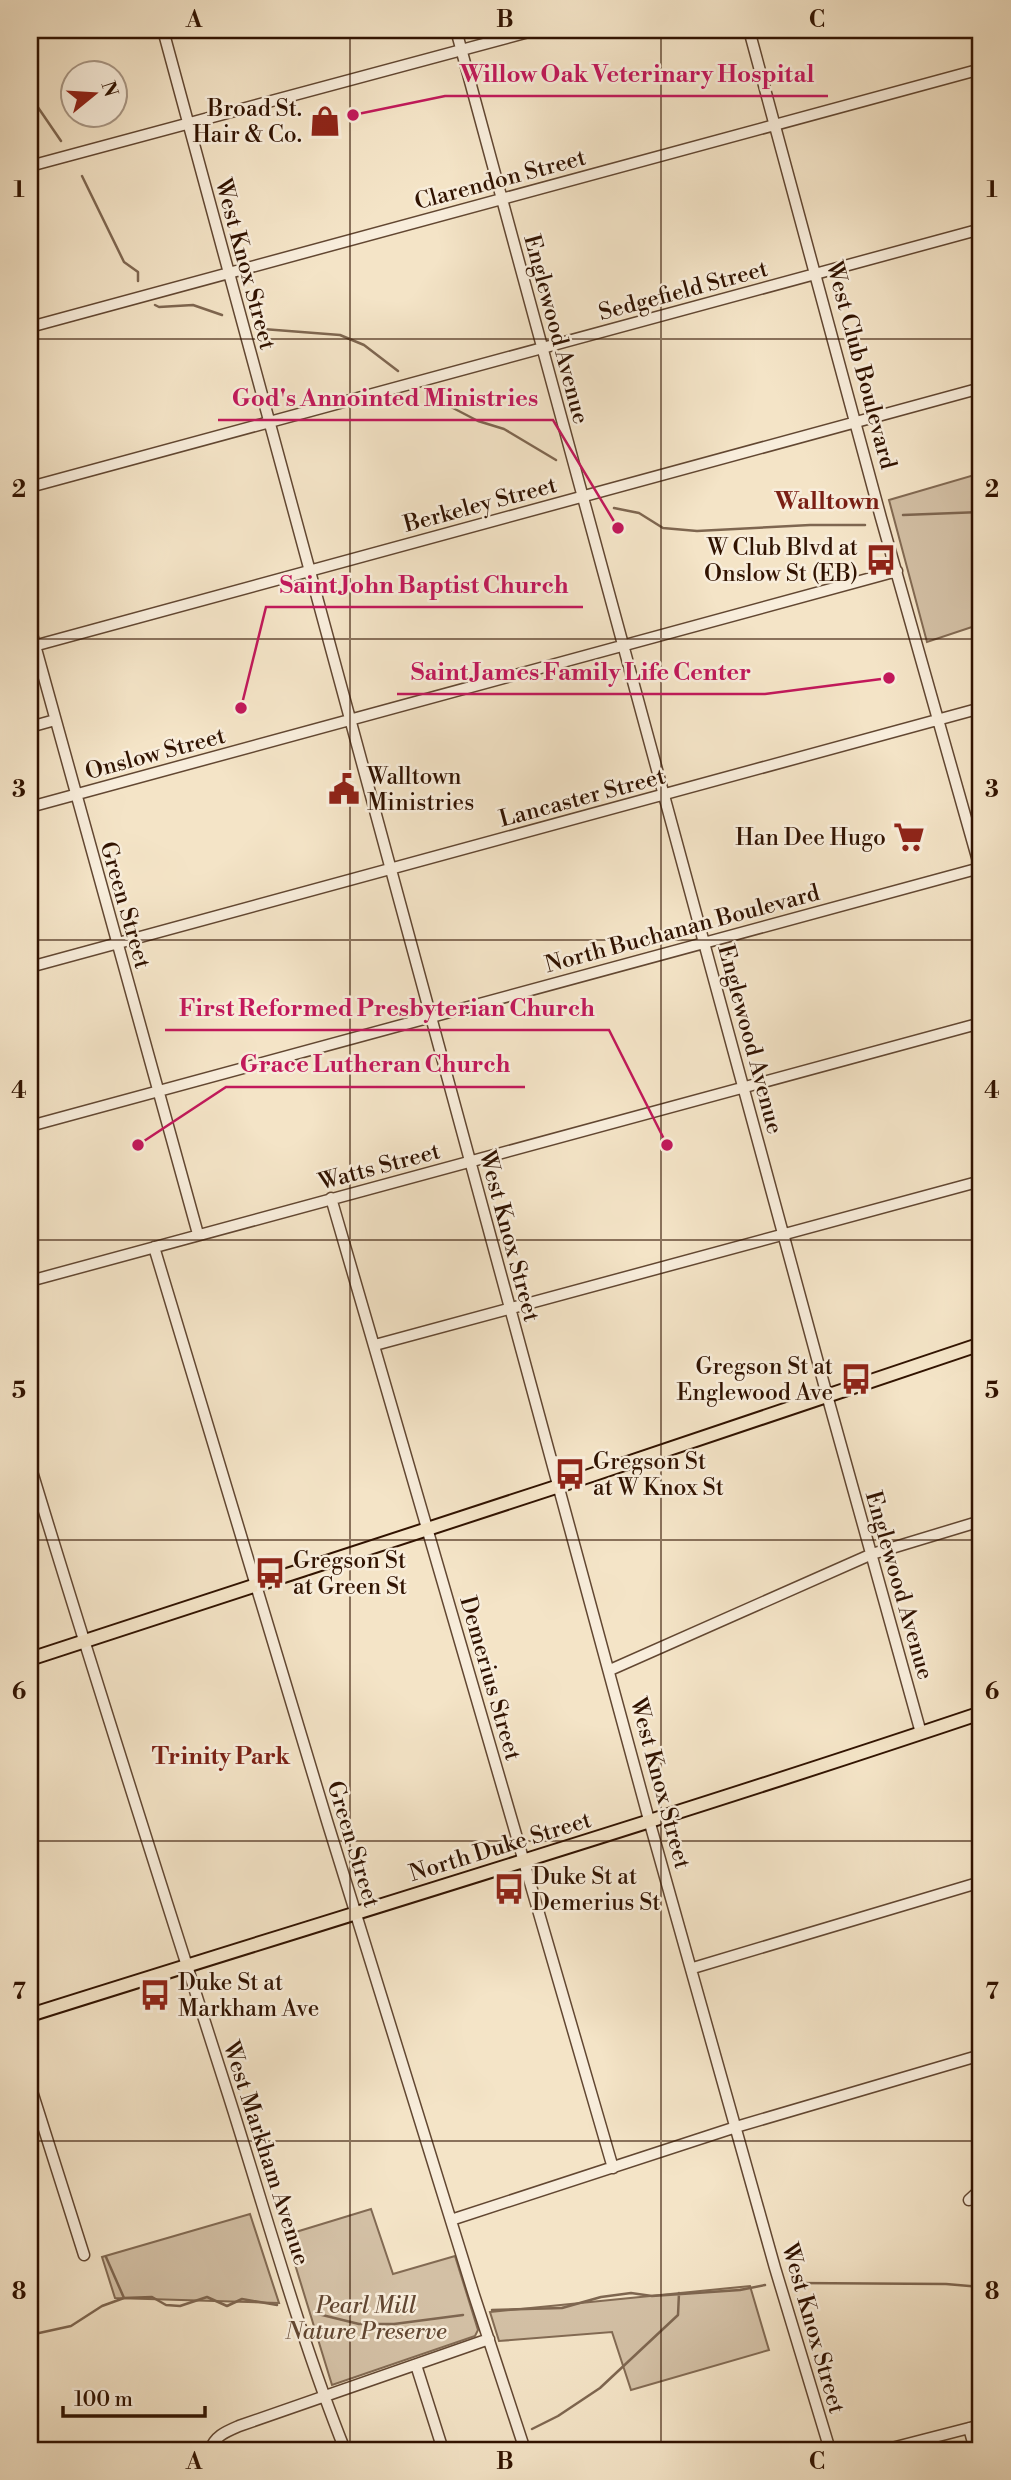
<svg xmlns="http://www.w3.org/2000/svg" width="1011" height="2480" font-family="'Libre Bodoni',serif">
<rect width="100%" height="100%" fill="#f4e4c7"/>
<filter id="stains"><feTurbulence type="fractalNoise" baseFrequency=".00286" numOctaves="4"/><feColorMatrix values="0 0 0 0 .2 0 0 0 0 .09 0 0 0 0 .02 0 0 0 .5 -.17"/></filter>
<radialGradient id="worn" r=".72"><stop offset=".6" stop-color="#630" stop-opacity="0"/><stop offset="1" stop-color="#630" stop-opacity=".3"/></radialGradient>
<path fill="#d3c0a5" stroke="#826a53" stroke-width="2" d="M981,473V624L927,642L889,500Z
M371,2209L393,2274L455,2256L478,2330L475,2336L332,2385L286,2235Z
M250,2214L279,2303L115,2298L102,2257Z
M750,2286L769,2350L631,2390L612,2332L499,2341L490,2312Z"/>
<g fill="none" stroke-linecap="round" stroke-linejoin="round">
<path stroke="#7e6650" stroke-width="2.5" d="M30,101L35,103L61,141
M82,176L124,262L138,272V281
M155,305L159,307L193,305L222,315
M263,329L340,335L364,345L398,371
M428,395L478,421L504,429L556,460
M614,508L639,513L663,528L697,531L810,525H865
M903,515L981,512
M106,2257L124,2298
M794,2283L946,2284L981,2287
M492,2310L562,2308L601,2297L631,2293L652,2296L740,2290L765,2285
M314,2313L359,2324H394L463,2315
M30,2335L71,2326L102,2306L124,2298L152,2297L166,2305L180,2306L207,2297L227,2306L242,2299L277,2305
M532,2429L558,2416L600,2388L678,2315L679,2293"/>
<defs>
<path id="minor" d="M163,30L649,1820L775,2268L830,2450
M456,30L825,1388L921,1733
M30,166L536,30
M30,327L981,69
M30,487L981,229
M30,627L198,1234
M30,647L981,388
M30,727L55,720
M30,807L897,571
M30,967L981,708
M30,1126L980,868L881,518L749,30
M331,1198L613,2168
M154,1247L327,1821L474,2295L525,2450
M30,1281L981,1023
M375,1345L981,1181
M30,1465C94,1676 161,1885 228,2094C266,2213 299,2335 345,2450
M610,1670L872,1554L981,1521
M693,1968L981,1882
M30,2085L84,2255
M969,2200L981,2189
M451,2220L736,2127L981,2055
M416,2365L443,2450
M969,2428L975,2450
M210,2450C215,2436 225,2432 239,2426L489,2339
M884,2450L981,2425"/>
<path id="major" d="M981,867V872
M30,1659L559,1486L981,1344
M30,2015C347,1915 666,1819 981,1713"/>
</defs>
<use href="#minor" stroke="#624732" stroke-width="13"/>
<use href="#major" stroke="#311301" stroke-width="16"/>
<use href="#minor" stroke="#f8eddb" stroke-width="10"/>
<use href="#major" stroke="#f4e4c7" stroke-width="12"/>
</g>
<path fill="none" stroke="#311301" stroke-width="2" stroke-opacity="0.55" d="M350,30V2450M661,30V2450M30,339H981M30,639H981M30,940H981M30,1240H981M30,1540H981M30,1841H981M30,2141H981"/>
<defs>
<symbol id="shop-bare" viewBox="-9 -9 18 18"><path d="M-5-2.5h2.3a2.7 3.5 0 0 1 5.4 0H5L5.5 6h-11ZM-1.5-2.5h3a1.5 2.3 0 0 0-3 0Z" fill="#8f2418" stroke="#f8eddb" stroke-width="2.5" paint-order="stroke"/></symbol>
<symbol id="bus-bare" viewBox="-9 -9 18 18"><path d="M-5-6H5V4H4V6H2V4H-2V6H-4V4H-5ZM-3.5-4V0h7V-4ZM-3.5 1.2v1.5H-2V1.2ZM2 1.2v1.5H3.5V1.2Z" fill="#8f2418" stroke="#f8eddb" stroke-width="2.5" paint-order="stroke"/></symbol>
<symbol id="civic-bare" viewBox="-9 -9 18 18"><path d="M-.6-6.5H3V-4.5H.6V-3L4-1V1h2V6H-6V1h2V-1L-.6-3ZM-1.2 2.5V6h2.4V2.5Z" fill="#8f2418" stroke="#f8eddb" stroke-width="2.5" paint-order="stroke"/></symbol>
<symbol id="supermarket-bare" viewBox="-9 -9 18 18"><path d="M-6-5.5h2.5l.6 2H6L4.5 2H-2.5L-4.4-4H-6ZM-1.5 3.2a1.3 1.3 0 1 0 .1 0ZM3 3.2a1.3 1.3 0 1 0 .1 0Z" fill="#8f2418" stroke="#f8eddb" stroke-width="2.5" paint-order="stroke"/></symbol>
</defs>
<g fill-rule="evenodd">
<use href="#shop-bare" x="303" y="99" width="44" height="44"/>
<use href="#bus-bare" x="859" y="538" width="44" height="44"/>
<use href="#civic-bare" x="322" y="767" width="44" height="44"/>
<use href="#supermarket-bare" x="887" y="815" width="44" height="44"/>
<use href="#bus-bare" x="834" y="1357" width="44" height="44"/>
<use href="#bus-bare" x="548" y="1452" width="44" height="44"/>
<use href="#bus-bare" x="248" y="1551" width="44" height="44"/>
<use href="#bus-bare" x="487" y="1867" width="44" height="44"/>
<use href="#bus-bare" x="133" y="1973" width="44" height="44"/>
</g>
<g text-anchor="middle" stroke-width="5" stroke-linejoin="round" paint-order="stroke">
<g font-size="23" fill="#311301" stroke="#f8eddb" text-anchor="start">
<text x="302" y="116" text-anchor="end">Broad St.<tspan x="302" dy="26">Hair &amp; Co.</tspan></text>
<text x="858" y="555" text-anchor="end">W Club Blvd at<tspan x="858" dy="26">Onslow St (EB)</tspan></text>
<text x="367" y="784">Walltown<tspan x="367" dy="26">Ministries</tspan></text>
<text x="886" y="845" text-anchor="end">Han Dee Hugo</text>
<text x="833" y="1374" text-anchor="end">Gregson St at<tspan x="833" dy="26">Englewood Ave</tspan></text>
<text x="593" y="1469">Gregson St<tspan x="593" dy="26">at W Knox St</tspan></text>
<text x="293" y="1568">Gregson St<tspan x="293" dy="26">at Green St</tspan></text>
<text x="532" y="1884">Duke St at<tspan x="532" dy="26">Demerius St</tspan></text>
<text x="178" y="1990">Duke St at<tspan x="178" dy="26">Markham Ave</tspan></text>
</g>
<g font-size="23" fill="#311301" stroke="#f8eddb">
<text transform="translate(500 179) rotate(-15)" y="8">Clarendon Street</text>
<text transform="translate(246 264) rotate(75)" y="8">West Knox Street</text>
<text transform="translate(683 290) rotate(-15)" y="8">Sedgefield Street</text>
<text transform="translate(557 329) rotate(75)" y="8">Englewood Avenue</text>
<text transform="translate(862 365) rotate(75)" y="8">West Club Boulevard</text>
<text transform="translate(480 504) rotate(-15)" y="8">Berkeley Street</text>
<text transform="translate(155 753) rotate(-15)" y="8">Onslow Street</text>
<text transform="translate(582 797) rotate(-15)" y="8">Lancaster Street</text>
<text transform="translate(126 905) rotate(74)" y="8">Green Street</text>
<text transform="translate(682 928) rotate(-15)" y="8">North Buchanan Boulevard</text>
<text transform="translate(751 1039) rotate(75)" y="8">Englewood Avenue</text>
<text transform="translate(379 1166) rotate(-15)" y="8">Watts Street</text>
<text transform="translate(510 1236) rotate(75)" y="8">West Knox Street</text>
<text transform="translate(900 1585) rotate(74)" y="8">Englewood Avenue</text>
<text transform="translate(491 1678) rotate(74)" y="8">Demerius Street</text>
<text transform="translate(661 1783) rotate(75)" y="8">West Knox Street</text>
<text transform="translate(354 1844) rotate(73)" y="8">Green Street</text>
<text transform="translate(500 1846) rotate(-17)" y="8">North Duke Street</text>
<text transform="translate(267 2153) rotate(72)" y="8">West Markham Avenue</text>
<text transform="translate(814 2328) rotate(74)" y="8">West Knox Street</text>
</g>
<g font-size="23" font-style="italic" fill="#624732" stroke="#f8eddb">
<text x="366" y="2313">Pearl Mill<tspan x="366" dy="26">Nature Preserve</tspan></text>
</g>
<g font-size="24" font-weight="bold" fill="#7a1f14" stroke="#f8eddb">
<text x="827" y="509">Walltown</text>
<text x="221" y="1764">Trinity Park</text>
</g>
</g>
<path fill="none" stroke="#c2185b" stroke-width="2.5" d="M353 115L445 96H828M618 528L553 420H218M241 708L266 607H583M889 678L765 694H397M667 1145L609 1030H165M138 1145L226 1087H525"/>
<g fill="#c2185b" stroke="#f8eddb" stroke-width="2.5">
<circle cx="353" cy="115" r="7"/>
<circle cx="618" cy="528" r="7"/>
<circle cx="241" cy="708" r="7"/>
<circle cx="889" cy="678" r="7"/>
<circle cx="667" cy="1145" r="7"/>
<circle cx="138" cy="1145" r="7"/>
</g>
<g font-size="24" text-anchor="middle" font-weight="bold" fill="#c2185b" stroke="#f8eddb" stroke-width="5" stroke-linejoin="round" paint-order="stroke">
<text x="637" y="82">Willow Oak Veterinary Hospital</text>
<text x="385" y="406">God's Annointed Ministries</text>
<text x="424" y="593">Saint John Baptist Church</text>
<text x="581" y="680">Saint James Family Life Center</text>
<text x="387" y="1016">First Reformed Presbyterian Church</text>
<text x="375" y="1072">Grace Lutheran Church</text>
</g>
<rect width="1011" height="2480" fill="none" stroke="#f4e4c7" stroke-width="77"/>
<g transform="translate(94 94) rotate(72)"><circle r="33" fill="#f8eddb" stroke="#a89684" stroke-width="2"/>
<path d="M0-5L12 26L0 18L-12 26Z" fill="#8f2418"/>
<text y="-10" font-size="19" font-weight="bold" text-anchor="middle" fill="#311301">N</text>
</g>
<path d="M63 2406v10h142v-10" fill="none" stroke="#311301" stroke-width="3.5"/>
<text x="74" y="2406" font-size="21" fill="#311301" stroke="#f8eddb" stroke-width="5" paint-order="stroke">100 m</text>
<rect x="38" y="38" width="934" height="2404" fill="none" stroke="#311301" stroke-width="2.5"/>
<g font-size="23" text-anchor="middle" font-weight="bold" fill="#311301">
<text x="194" y="27">A</text>
<text x="505" y="27">B</text>
<text x="817" y="27">C</text>
<text x="19" y="197">1</text>
<text x="992" y="197">1</text>
<text x="19" y="497">2</text>
<text x="992" y="497">2</text>
<text x="19" y="797">3</text>
<text x="992" y="797">3</text>
<text x="19" y="1098">4</text>
<text x="992" y="1098">4</text>
<text x="19" y="1398">5</text>
<text x="992" y="1398">5</text>
<text x="19" y="1699">6</text>
<text x="992" y="1699">6</text>
<text x="19" y="1999">7</text>
<text x="992" y="1999">7</text>
<text x="19" y="2299">8</text>
<text x="992" y="2299">8</text>
<text x="194" y="2469">A</text>
<text x="505" y="2469">B</text>
<text x="817" y="2469">C</text>
</g>
<rect width="100%" height="100%" filter="url(#stains)"/>
<rect width="100%" height="100%" fill="url(#worn)"/>
</svg>
